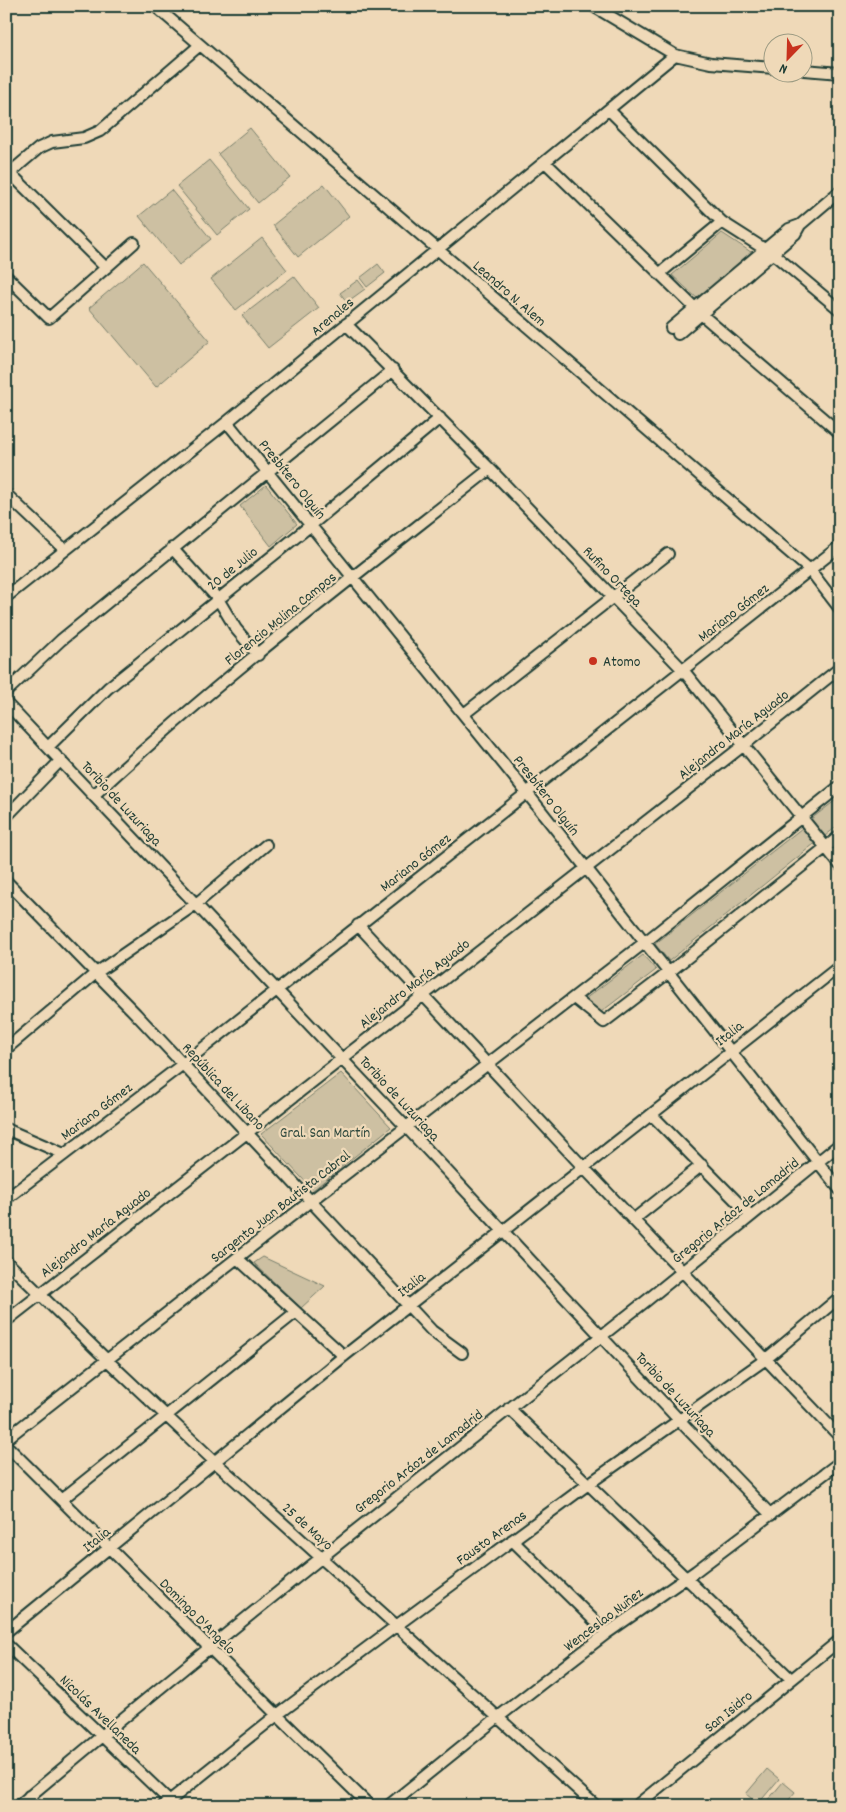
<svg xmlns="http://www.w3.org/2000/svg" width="846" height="1812" font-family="Dekko,sans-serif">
<rect width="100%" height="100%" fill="#efd9b8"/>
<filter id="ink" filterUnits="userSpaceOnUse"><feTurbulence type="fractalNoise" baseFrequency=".02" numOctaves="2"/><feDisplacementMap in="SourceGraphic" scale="10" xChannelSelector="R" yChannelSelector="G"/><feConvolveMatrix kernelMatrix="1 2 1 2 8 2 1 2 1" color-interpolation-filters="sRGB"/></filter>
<g filter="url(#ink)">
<path fill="#cdc0a2" stroke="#767e6b" d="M250,128L290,177L258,203L218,154Z
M209,160L249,209L217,235L177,186Z
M324,184L349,216L298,257L273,225Z
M171,190L211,239L179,265L139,216Z
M722,233L754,254L699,300L672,275Z
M262,238L287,270L236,310L211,279Z
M143,262L210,341L156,387L89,308Z
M378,264L385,273L367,287L360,278Z
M294,276L319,308L268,348L242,316Z
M358,280L365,289L347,302L340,293Z
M266,485L297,524L271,546L240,506Z
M840,797V824L825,836L811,819Z
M802,828L814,844L669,961L655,944Z
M643,955L656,970L601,1012L585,999Z
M341,1073L391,1127L313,1190L261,1134Z
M263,1257L325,1286L301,1308L254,1263Z
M767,1769L779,1779L758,1804L746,1794Z
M783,1782L795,1792L784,1806H763Z"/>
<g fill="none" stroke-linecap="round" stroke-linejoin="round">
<defs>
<path id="minor" d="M155,6L810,570L840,609
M593,6L675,55L711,63L774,68
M804,70L840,73
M609,110L722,222L777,257L840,310
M545,162L701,314L840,433
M6,169L106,268
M6,176L39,148L52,142L84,138L100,131L200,45
M659,274L722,222
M6,276L49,318L134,243
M346,324L490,469L683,670L840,865
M671,328L789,229L800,225
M678,334L795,234L800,225L840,191
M227,422L527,793L840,1190
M6,494L65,550
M172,548L218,599L236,629L258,655
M6,597L227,422L675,55
M6,692L61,640L393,370
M6,703L407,1128L680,1421L771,1515
M464,714L668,554
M48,747L108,688L311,525L440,418
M94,795C219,679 356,575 490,469
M6,817L61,760
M6,881L136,1014L432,1331L462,1353
M358,925L584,1168L840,1437
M574,998L604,1022L668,973L840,836
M6,1049L96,973L196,904L266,845
M652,1115L751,1216
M6,1129L64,1154
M6,1199L183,1064L840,546
M633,1220L702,1165
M237,1258L344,1356
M6,1261L107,1360L214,1461L596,1806
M6,1321L744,745L840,668
M509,1408L791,1679
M6,1439L237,1258L644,943L840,786
M6,1445L277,1715L370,1806
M61,1500L296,1312
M512,1540L607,1633
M6,1632L344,1356L840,966
M6,1644L175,1806
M29,1796L36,1806
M18,1806C223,1633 435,1467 646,1301C711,1249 775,1196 840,1144
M163,1806L277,1715L396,1626L587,1485L766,1359L840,1297
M388,1806L497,1718L607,1633L696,1571L840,1462
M636,1806L840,1640"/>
</defs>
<use href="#minor" stroke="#1f3d34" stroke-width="14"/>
<use href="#minor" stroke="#efd9b8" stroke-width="10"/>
</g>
</g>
<circle fill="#c8321e" stroke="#efd9b8" stroke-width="2" cx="593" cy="661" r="5"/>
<g text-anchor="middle" stroke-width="4.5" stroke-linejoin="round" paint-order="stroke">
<g font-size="15" fill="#1f3d34" stroke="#efd9b8">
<text transform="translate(510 293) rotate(41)" y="5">Leandro N. Alem</text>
<text transform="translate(332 316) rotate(-40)" y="5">Arenales</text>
<text transform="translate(293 479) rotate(51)" y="5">Presbítero Olguín</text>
<text transform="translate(232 568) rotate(-39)" y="5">20 de Julio</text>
<text transform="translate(613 576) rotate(46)" y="5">Rufino Ortega</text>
<text transform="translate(733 612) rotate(-38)" y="5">Mariano Gómez</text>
<text transform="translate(280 618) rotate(-39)" y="5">Florencio Molina Campos</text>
<text transform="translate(733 734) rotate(-38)" y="5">Alejandro María Aguado</text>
<text transform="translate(547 795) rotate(52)" y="5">Presbítero Olguín</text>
<text transform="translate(122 803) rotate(47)" y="5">Toribio de Luzuriaga</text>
<text transform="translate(415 862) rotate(-38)" y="5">Mariano Gómez</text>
<text transform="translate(414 983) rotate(-38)" y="5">Alejandro María Aguado</text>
<text transform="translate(729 1033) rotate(-38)" y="5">Italia</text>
<text transform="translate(224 1086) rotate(47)" y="5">República del Libano</text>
<text transform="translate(400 1098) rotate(47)" y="5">Toribio de Luzuriaga</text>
<text transform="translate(96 1111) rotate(-37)" y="5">Mariano Gómez</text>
<text transform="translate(280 1206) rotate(-38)" y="5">Sargento Juan Bautista Cabral</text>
<text transform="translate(735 1210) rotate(-39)" y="5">Gregorio Aráoz de Lamadrid</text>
<text transform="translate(95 1232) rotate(-38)" y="5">Alejandro María Aguado</text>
<text transform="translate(411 1284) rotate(-38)" y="5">Italia</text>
<text transform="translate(676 1394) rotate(47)" y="5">Toribio de Luzuriaga</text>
<text transform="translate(418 1461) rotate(-38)" y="5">Gregorio Aráoz de Lamadrid</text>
<text transform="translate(308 1526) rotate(42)" y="5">25 de Mayo</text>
<text transform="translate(491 1537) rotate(-36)" y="5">Fausto Arenas</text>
<text transform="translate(96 1539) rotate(-39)" y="5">Italia</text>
<text transform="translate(198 1616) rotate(45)" y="5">Domingo D'Angelo</text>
<text transform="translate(603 1619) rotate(-37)" y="5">Wenceslao Nuñez</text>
<text transform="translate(728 1711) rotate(-39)" y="5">San Isidro</text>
<text transform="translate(101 1714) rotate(44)" y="5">Nicolás Avellaneda</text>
</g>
<g font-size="15" fill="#1f3d34" stroke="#efd9b8" text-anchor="start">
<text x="603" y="666">Atomo</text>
</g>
<g font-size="15" fill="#304a3f" stroke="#efd9b8">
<text x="325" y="1137">Gral. San Martín</text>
</g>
</g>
<rect width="846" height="1812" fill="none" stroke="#efd9b8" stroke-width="25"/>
<rect x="12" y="12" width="821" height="1787" fill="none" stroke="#1f3d34" stroke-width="2" filter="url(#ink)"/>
<g transform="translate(788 58) rotate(203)"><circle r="24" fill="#efd9b8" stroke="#9c9b83"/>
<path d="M0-4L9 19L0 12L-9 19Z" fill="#c8321e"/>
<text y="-8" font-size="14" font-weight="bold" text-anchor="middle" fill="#1f3d34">N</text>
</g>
</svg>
